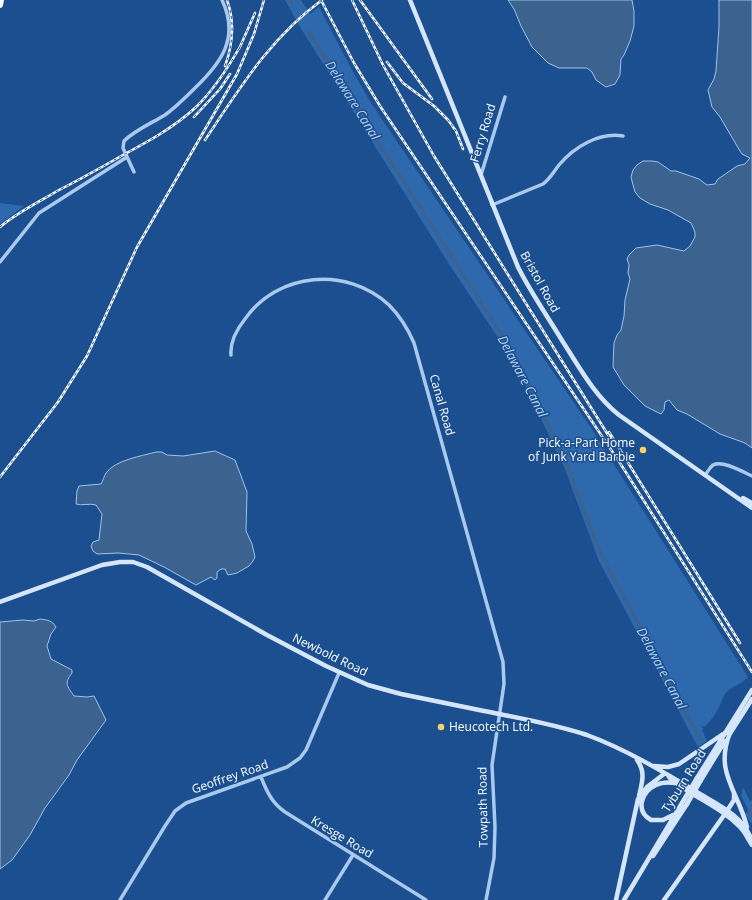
<svg xmlns="http://www.w3.org/2000/svg" width="752" height="900" font-family="'Open Sans',sans-serif">
<rect width="100%" height="100%" fill="#1b4f8f"/>
<path fill="#2e69ad" d="M285,0H301L310,14L319,7L352,70L371,103L593,431L748,677C741,685 731,686 725,694C722,699 721,704 718,709C715,715 710,722 704,727L701,725L703,729L702,730L707,741L698,747L599,561L565,469L513,360L449,264L300,27Z
M0,203L24,206L0,224Z
M743,787L750,801L752,800V824L745,814L749,811L741,796Z"/>
<path fill="#3c6290" stroke="#9cc4f0" d="M508,0H632L634,11V26L630,41L624,55L621,59L620,75L615,84L606,87L596,80L592,72L587,68H559L548,63L532,47L521,26L514,9Z
M719,0H752V448L745,443L720,434L687,414L677,410L669,400L665,402L664,410L661,414L645,406L624,385L613,367L614,343L617,335L621,330L624,316L625,300L630,279L628,273L629,265L627,259L629,255L636,248L657,245L684,251L690,246L695,237V232L691,223L668,210L650,204L640,198L635,192L632,181L631,177L633,170L637,165L643,161H652L658,162L671,171H676L699,179L707,185L715,184L718,179L737,166L745,164L750,158L742,154L740,151L720,117L712,107L708,90L714,79L716,71L719,27Z
M215,451L235,460L247,492L246,531L252,544L255,557L253,561L249,566L237,573L228,575L225,569H221L217,572V578L215,580L211,577L196,585L164,567L139,555L118,553L97,554L93,551L91,546L93,542L99,540L102,514L96,505C89,503 81,506 76,504L77,491L79,486L101,484C103,481 104,476 106,473C115,460 142,456 156,452H162L167,455L183,456Z
M40,619C47,620 52,620 56,627L51,634L47,646L51,659L72,670V673C64,683 67,686 74,696L87,697L94,696L106,720L77,760L69,775L45,808L30,835L12,860L0,869V622L23,620L34,621Z"/>
<g fill="none" stroke-linecap="round" stroke-linejoin="round">
<path stroke="#3c6290" stroke-width="3.5" d="M290,0L292,4
M309,32L332,70L511,349L565,460L600,552L700,739
M749,812L752,815"/>
<path stroke="#a9c9ee" stroke-width="3.5" d="M134,172L123,148L124,141C135,130 152,123 165,115C176,107 185,98 195,88C221,63 240,38 222,0
M481,175L505,97
M492,205L543,184C550,179 554,171 559,165C574,147 599,132 623,136
M0,262L39,213L127,157
M231,355C230,342 237,329 245,319C278,272 347,266 389,305C400,316 408,329 414,343L503,662L504,684L492,765L495,827L494,858L486,900
M705,475C708,472 709,468 713,465C723,460 743,472 752,476
M261,777C267,792 272,803 285,812L426,900
M120,900L165,826L175,811L186,803L287,767L300,758L306,750L339,673
M325,900L353,855"/>
<path stroke="#d6e6fa" stroke-width="4.5" d="M410,0L518,267C531,293 548,317 563,342C580,368 594,395 619,415L752,508
M743,498L752,503
M0,602L102,565L120,562H133L147,567L267,635L326,666L368,685L401,694C429,700 456,705 484,711C519,718 554,724 587,735C625,749 660,770 695,791C718,805 743,815 752,841
M730,733C714,772 738,791 747,827
M729,735L752,699
M637,760C646,772 642,783 639,796
M654,766L668,767L679,764L723,734
M669,777C690,796 720,806 740,827C745,832 748,839 752,845
M697,778L752,690
M701,780L725,741
M673,815L663,820H651C635,811 641,792 656,785C662,782 668,782 675,783
M653,856L687,804
M616,900L638,799L647,787L664,774
M624,900L682,803
M664,900L727,811L734,800V794"/>
<path stroke="#fff" stroke-width="6" d="M0,5L1,0"/>
<defs>
<path id="rail" d="M321,0L354,63L380,106L620,463L752,672
M352,0L383,65L434,156L610,438
M360,0L432,99
M239,49L255,13
M387,62L403,83L434,106L448,120L456,131L463,149
M225,66C233,44 235,22 227,0
M194,117L220,89L230,74
M205,140C240,88 270,38 322,0
M0,227C18,212 39,202 59,190C81,179 102,167 123,155C149,141 173,128 195,108C214,90 228,68 241,45
M609,432L740,643
M0,477L58,402L87,356L137,247L237,74L254,34L264,0"/>
</defs>
<use href="#rail" stroke="#fff" stroke-width="2.5"/>
<use href="#rail" stroke="#1b4f8f" stroke-width="1" stroke-dasharray="3" stroke-linecap="butt"/>
<path stroke="#d6e6fa" stroke-width="4.5" d="M682,803L697,778
M687,804L701,780"/>
</g>
<g fill="#ffd166" stroke="#1b4f8f" stroke-width="1.5">
<circle cx="643" cy="450" r="4"/>
<circle cx="441" cy="727" r="4"/>
</g>
<g text-anchor="middle" stroke-width="3" stroke-linejoin="round" paint-order="stroke">
<g font-size="12" fill="#fff" stroke="#1b4f8f">
<text transform="translate(483 133) rotate(-73)" y="4">Ferry Road</text>
<text transform="translate(540 282) rotate(61)" y="4">Bristol Road</text>
<text transform="translate(442 405) rotate(74)" y="4">Canal Road</text>
<text transform="translate(330 655) rotate(26)" y="4">Newbold Road</text>
<text transform="translate(230 777) rotate(-19)" y="4">Geoffrey Road</text>
<text transform="translate(684 781) rotate(-58)" y="4">Tyburn Road</text>
<text transform="translate(483 807) rotate(-91)" y="4">Towpath Road</text>
<text transform="translate(342 837) rotate(31)" y="4">Kresge Road</text>
</g>
<g font-size="12" fill="#fff" stroke="#1b4f8f" text-anchor="end">
<text x="635" y="447">Pick-a-Part Home<tspan x="635" dy="14">of Junk Yard Barbie</tspan></text>
<text x="449" y="731" text-anchor="start">Heucotech Ltd.</text>
</g>
<g font-size="13" font-style="italic" fill="#b5d3f5" stroke="#1b4f8f">
<text transform="translate(353 100) rotate(58)" y="5">Delaware Canal</text>
<text transform="translate(523 376) rotate(62)" y="5">Delaware Canal</text>
<text transform="translate(662 668) rotate(62)" y="5">Delaware Canal</text>
</g>
</g>
</svg>
